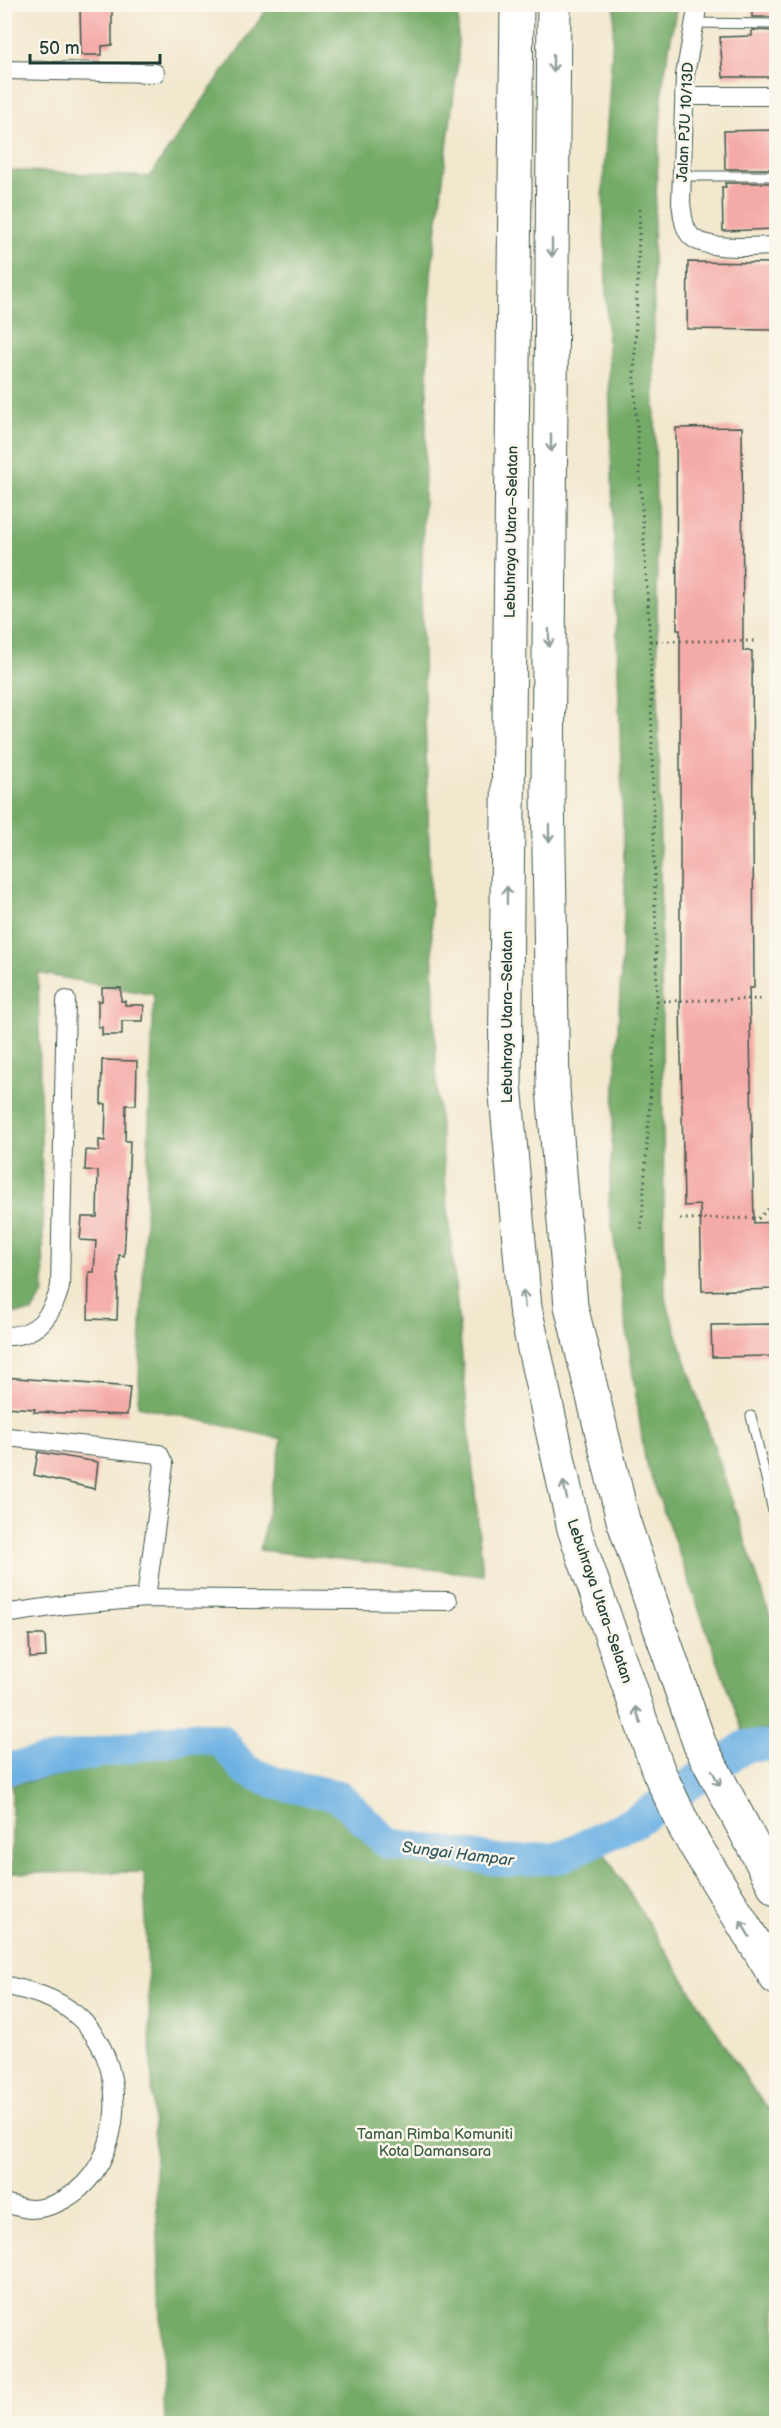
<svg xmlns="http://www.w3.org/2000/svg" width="781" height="2428" font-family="'Balsamiq Sans',sans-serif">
<rect width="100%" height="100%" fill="#fbf7ec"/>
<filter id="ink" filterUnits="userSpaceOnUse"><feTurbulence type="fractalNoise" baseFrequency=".0167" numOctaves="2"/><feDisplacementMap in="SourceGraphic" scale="12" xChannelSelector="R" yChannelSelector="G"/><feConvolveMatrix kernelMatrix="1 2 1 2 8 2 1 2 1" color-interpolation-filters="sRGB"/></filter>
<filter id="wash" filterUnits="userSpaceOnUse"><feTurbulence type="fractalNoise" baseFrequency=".008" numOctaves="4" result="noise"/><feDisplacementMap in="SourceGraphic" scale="24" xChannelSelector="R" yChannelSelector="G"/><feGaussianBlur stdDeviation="1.35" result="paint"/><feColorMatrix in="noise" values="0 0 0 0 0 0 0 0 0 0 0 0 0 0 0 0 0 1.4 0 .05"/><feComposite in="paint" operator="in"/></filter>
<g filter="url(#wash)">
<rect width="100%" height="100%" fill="#f2e8ce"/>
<path fill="#74ab68" stroke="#4a744e" stroke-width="1.5" d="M270,5H458V61L431,274L421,593L437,1096L483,1575L260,1550L282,1439L138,1406L154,995L38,973L44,1293L32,1312L5,1314L4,170L149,177Z
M615,5H677L663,81L653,243L665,1298L776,1634V1729L743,1732L645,1459L609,1204L625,894L603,187Z
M180,1751L217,1752L238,1777L276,1796L332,1807L387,1853L506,1870L561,1868L603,1851L754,2091L776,2117V2423H165L144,1872L12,1873V1785Z"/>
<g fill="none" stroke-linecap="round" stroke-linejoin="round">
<path stroke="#6eb2e4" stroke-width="32" d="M4,1769L189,1737L221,1740L245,1770L279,1784L339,1796L389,1844L505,1861L559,1858L636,1821L746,1746H776"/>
</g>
<g id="blocks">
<path fill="#f4aaa7" d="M80,4H112V45L102,46V55H81Z
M752,4H777V17H752Z
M752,30L777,31V77H723L720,37L752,36Z
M777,130V169H725L724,131Z
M725,183H777V229L723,231L722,187H726Z
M688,262L777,263V330L687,329Z
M742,427L743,651H752L754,988H749L754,1223L777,1222V1289L702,1291L700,1205L684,1206L680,1008V630H677L676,428Z
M102,988H121V1001H125V1005H144L143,1021H122V1035H102V1027H98V1001H102Z
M102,1060L137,1061L136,1105H126L125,1141H130L128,1189L124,1256L119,1255L117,1320L88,1319L89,1272H94L96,1241L80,1240L82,1217H97L98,1171L85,1170L86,1150L99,1151V1140L105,1141L106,1104H101Z
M777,1324V1356L712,1357L711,1325Z
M4,1377L130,1387L127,1415L34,1412L35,1409L4,1407Z
M38,1452L98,1462L95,1489L34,1475Z
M29,1635H45L46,1657L30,1658Z"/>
</g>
</g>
<g filter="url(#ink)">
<use href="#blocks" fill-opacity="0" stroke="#3f574b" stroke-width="1.5"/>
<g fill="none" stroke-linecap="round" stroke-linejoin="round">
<defs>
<path id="service" d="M695,23L776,24
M682,176H776
M751,1416L767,1483H776
M767,1483L776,1526"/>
<path id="minor" d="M698,4L685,75L681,203C683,215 683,230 693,238C710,251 756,246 776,246
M4,70L155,73
M684,96H776
M4,1336C37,1337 52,1316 60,1287L66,1000
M8,1437L159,1454L164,1464L146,1598
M4,1614L65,1605L146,1598L448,1601
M4,1985C30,1991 55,1997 75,2014C130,2058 128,2163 65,2199C54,2205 44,2209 31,2209C23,2209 13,2205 4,2203"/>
<path id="motorway" d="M517,4L505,1084L525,1308L574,1529L658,1770L686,1830L776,1978
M554,4L548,792L553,1089L571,1306L623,1520L700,1745L776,1889"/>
</defs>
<use href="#service" stroke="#3f574b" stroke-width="11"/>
<use href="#minor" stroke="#3f574b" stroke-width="20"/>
<use href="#motorway" stroke="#3f574b" stroke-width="35"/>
<path stroke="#3f574b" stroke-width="3" stroke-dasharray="1.5 4.5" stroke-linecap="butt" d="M640,209L634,376L650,641L657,1001L641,1232
M650,641H755
M657,1001L761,999
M680,1219L759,1218L768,1209"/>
<use href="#service" stroke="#fff" stroke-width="9"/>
<use href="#minor" stroke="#fff" stroke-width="18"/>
<use href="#motorway" stroke="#fff" stroke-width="33"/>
</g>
<defs><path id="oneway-shaft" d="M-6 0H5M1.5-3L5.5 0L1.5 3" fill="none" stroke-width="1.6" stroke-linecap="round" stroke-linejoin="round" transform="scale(1.5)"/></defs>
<g stroke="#8f9e9a">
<use href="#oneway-shaft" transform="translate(553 63) rotate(90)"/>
<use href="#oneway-shaft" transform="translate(552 248) rotate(90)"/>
<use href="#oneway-shaft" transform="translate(551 443) rotate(90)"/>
<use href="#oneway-shaft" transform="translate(549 638) rotate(90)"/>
<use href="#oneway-shaft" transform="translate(549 833) rotate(89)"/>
<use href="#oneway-shaft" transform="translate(507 895) rotate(-89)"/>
<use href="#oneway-shaft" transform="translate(524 1299) rotate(-95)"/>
<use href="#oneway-shaft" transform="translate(565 1490) rotate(-102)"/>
<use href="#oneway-shaft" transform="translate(638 1715) rotate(-109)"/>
<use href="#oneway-shaft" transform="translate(716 1778) rotate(63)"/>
<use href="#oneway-shaft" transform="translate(745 1929) rotate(-121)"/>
</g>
</g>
<g text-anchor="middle" stroke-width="5" stroke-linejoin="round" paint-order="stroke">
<g font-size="15" fill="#1f3d34" stroke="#fbf7ec">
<text transform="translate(685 122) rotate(-87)" y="5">Jalan PJU 10/13D</text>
<text transform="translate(511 532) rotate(-89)" y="5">Lebuhraya Utara–Selatan</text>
<text transform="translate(507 1017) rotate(-90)" y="5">Lebuhraya Utara–Selatan</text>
<text transform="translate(600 1601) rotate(71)" y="5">Lebuhraya Utara–Selatan</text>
</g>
<g font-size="15" fill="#3c5f45" stroke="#fbf7ec">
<text x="435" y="2139">Taman Rimba Komuniti<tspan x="435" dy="17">Kota Damansara</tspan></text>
</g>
<g font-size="16" font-style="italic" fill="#335a60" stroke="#fbf7ec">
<text transform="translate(458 1853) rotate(7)" y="6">Sungai Hampar</text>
</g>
</g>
<rect width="781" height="2428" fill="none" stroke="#fbf7ec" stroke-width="24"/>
<path d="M30 54v9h130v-9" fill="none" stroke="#1f3d34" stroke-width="3"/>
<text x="39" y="54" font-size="18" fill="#1f3d34" stroke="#fbf7ec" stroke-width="4.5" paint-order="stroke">50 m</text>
</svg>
